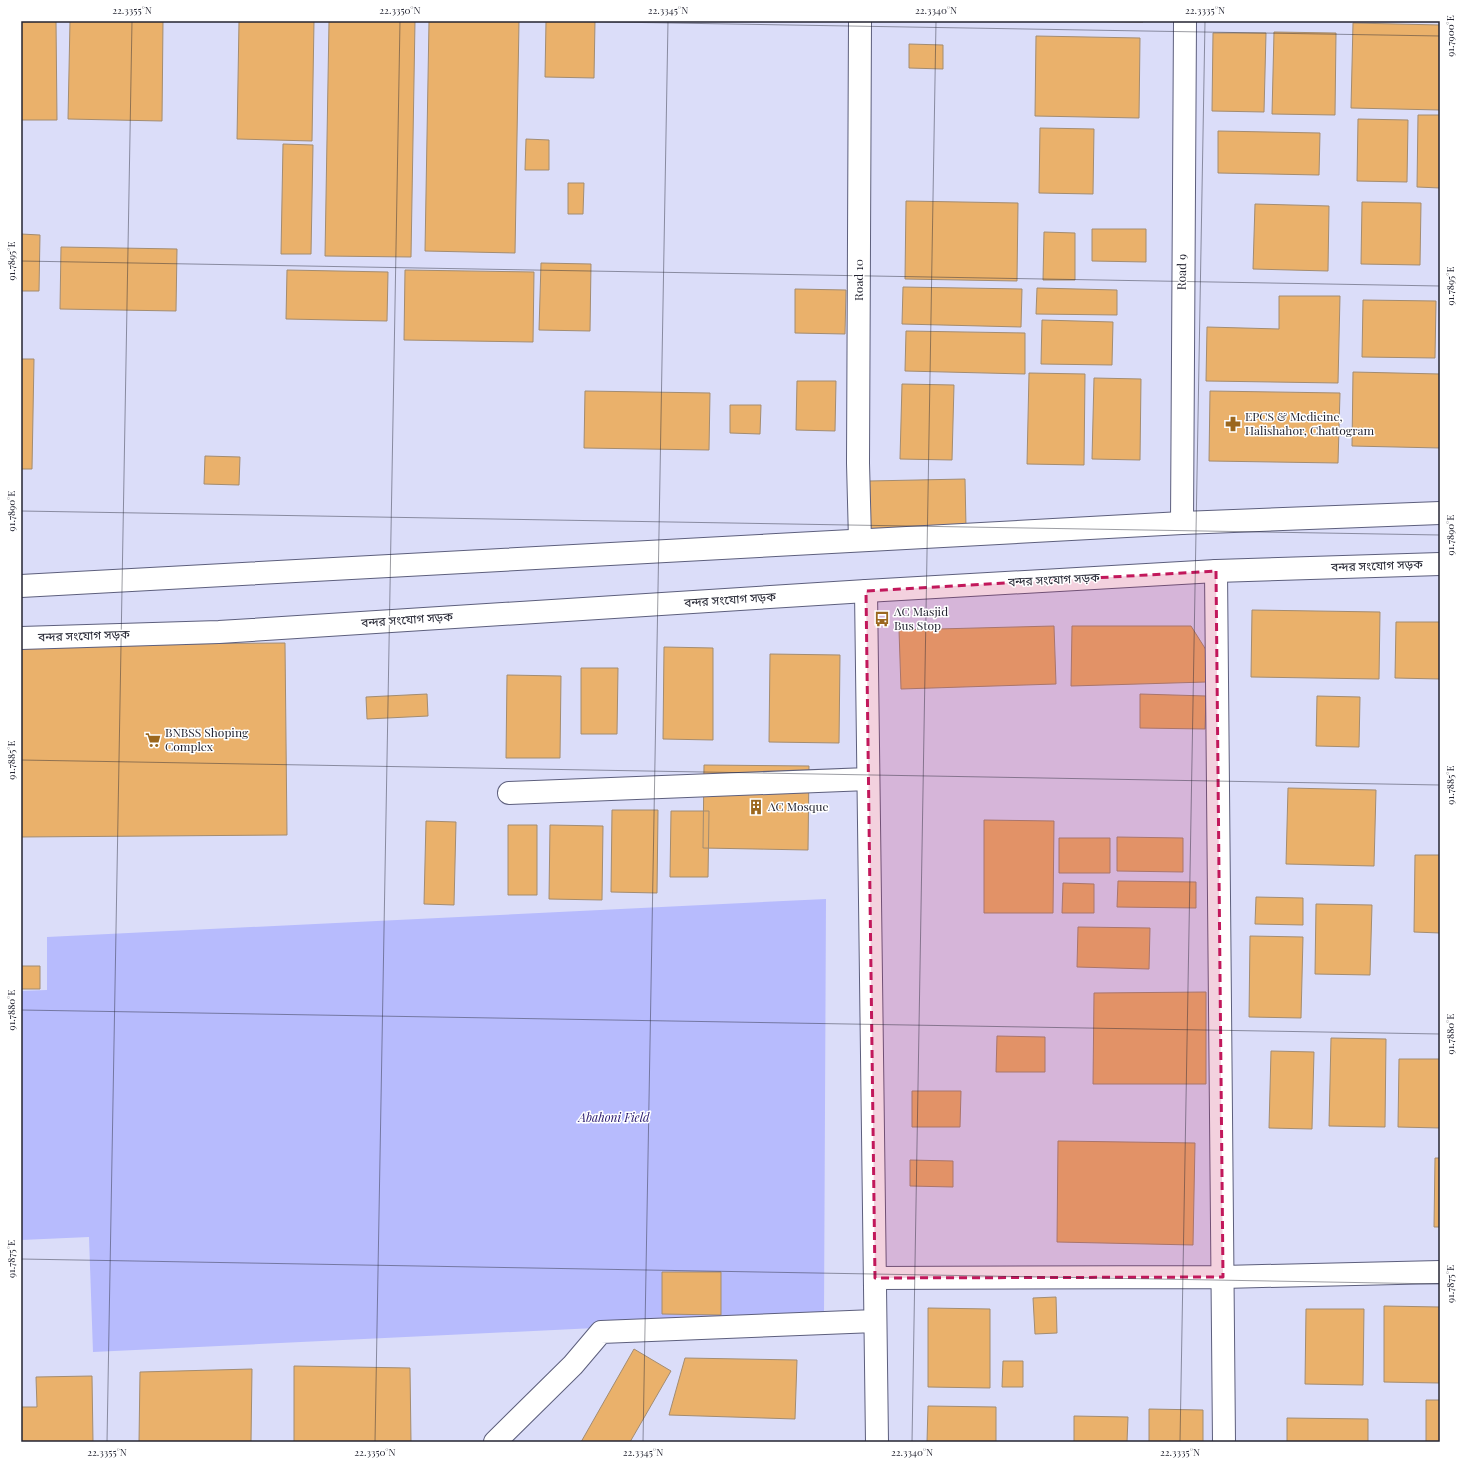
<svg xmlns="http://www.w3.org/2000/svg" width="1461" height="1463" font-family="'Playfair Display','Noto Sans Bengali',serif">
<rect width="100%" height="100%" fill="#dbddf9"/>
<path fill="#b7bbfd" d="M826,899L824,1317L93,1352L89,1237L21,1240V991L47,990V937Z"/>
<path fill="#eab16b" stroke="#a38c71" d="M56,21L57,120H21V22Z
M70,21H163L162,121L68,119Z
M239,21H314L312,141L237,139Z
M329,21H415L411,257L325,256Z
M429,21H519L515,253L425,251Z
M546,21H595L594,78L545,77Z
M1068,21H1143V22Z
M1353,23L1440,25V110L1351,108Z
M1274,32L1336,33L1335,115L1272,114Z
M1213,33H1266L1264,112L1212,111Z
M1036,36L1140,38L1139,118L1035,116Z
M909,44L943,45V69L909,68Z
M1418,115H1440V188L1417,187Z
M1358,119L1408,120L1407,182L1357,181Z
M1040,128L1094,129L1093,194L1039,193Z
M1218,131L1320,133L1319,175L1218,173Z
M526,139L549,140V170H525Z
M283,144L313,145L311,254H281Z
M568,183H584L583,214H568Z
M906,201L1018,203L1017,281L905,279Z
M1362,202L1421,203L1420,265L1361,264Z
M1255,204L1329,206L1328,271L1253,269Z
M1092,229H1146V262L1092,261Z
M1044,232L1075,233V280H1043Z
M21,234L40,235L39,291H21Z
M61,247L177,249L176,311L60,309Z
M541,263L591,264L590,331L539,330Z
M287,270L388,272L387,321L286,319Z
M405,270L534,272L533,342L404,340Z
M903,287L1022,289L1021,327L902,324Z
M1037,288L1117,290V315L1036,314Z
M795,289L846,290L845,334L795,333Z
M1279,296H1340L1338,383L1206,381L1207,327L1279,329Z
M1363,300L1436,301L1435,358L1362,357Z
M1042,320L1113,322L1112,365L1041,364Z
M906,331L1025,333V374L905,371Z
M21,359H34L32,469H21Z
M1353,372L1440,374V448L1352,446Z
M1029,373L1085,374L1084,465L1027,464Z
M1094,378L1141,379L1140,460L1092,459Z
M797,381H836L835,431L796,430Z
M902,384L954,385L952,460L900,459Z
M585,391L710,393L709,450L584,448Z
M1210,391L1340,393L1338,463L1209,461Z
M730,405H761L760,434L730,433Z
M205,456L240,457L239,485L204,484Z
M965,479L966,527L870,529L869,481Z
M1252,610L1380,612L1379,679L1251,677Z
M1396,622H1440V679L1395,678Z
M1054,626L1056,684L901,689L899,630Z
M1072,626H1191L1208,653L1206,682L1071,686Z
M285,643L287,835L21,837V645Z
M664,647L713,648V740L663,739Z
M770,654L840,655L839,743L769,742Z
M581,668H618L617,734H581Z
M507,675L561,676L560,758H506Z
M427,694L428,716L367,719L366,697Z
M1140,694L1206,696L1205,729L1140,728Z
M1317,696L1360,697L1359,747L1316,746Z
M704,765L809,766L808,850L703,848Z
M1288,788L1376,790L1374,866L1286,864Z
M612,810H658L657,893L611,892Z
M671,811H709L708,877H670Z
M984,820L1054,821L1053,913H984Z
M426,821L456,822L454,905L424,904Z
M508,825H537V895H508Z
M550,825L603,826L602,900L549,899Z
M1117,837L1183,838V872L1117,871Z
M1059,838H1110V873H1059Z
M1415,855H1440V933L1414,932Z
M1118,881L1196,882V908L1117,907Z
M1063,883L1094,884V913H1062Z
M1256,897L1303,898V925L1255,924Z
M1316,904L1372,905L1370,975L1315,974Z
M1078,927L1150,928L1149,969L1077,967Z
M1250,936L1303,937L1301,1018L1249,1017Z
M21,966H40V989H21Z
M1206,992V1084H1093L1094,993Z
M997,1036L1045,1037V1072H996Z
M1331,1038L1386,1039L1385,1127L1329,1126Z
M1271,1051L1314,1052L1312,1129L1269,1128Z
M1399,1059H1440V1128L1398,1127Z
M912,1091H961L960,1127H912Z
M1058,1141L1195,1143L1193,1245L1057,1242Z
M1435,1158H1440V1227H1434Z
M910,1160L953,1161V1187L910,1186Z
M662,1272H721V1315L662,1314Z
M1056,1297L1057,1333L1035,1334L1033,1298Z
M1384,1306L1440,1307L1439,1383L1384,1382Z
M928,1308L990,1309V1388L928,1387Z
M1306,1309H1364L1363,1385L1305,1384Z
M634,1349L671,1371L630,1442H581Z
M685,1358L797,1360L795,1419L669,1415Z
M1003,1361H1023V1387H1002Z
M294,1366L410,1368L411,1442H294Z
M252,1369L251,1442H139L140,1372Z
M92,1376L93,1442H21V1407H37L36,1377Z
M1426,1400H1440V1442H1426Z
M928,1406L996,1407V1442H927Z
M1149,1409L1203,1410V1442H1149Z
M1074,1416L1128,1417L1127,1442H1074Z
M1287,1418L1368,1419V1442H1287Z"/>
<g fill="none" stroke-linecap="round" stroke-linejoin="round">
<defs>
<path id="minor" d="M860,21L858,463L860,540
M1182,523L1185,21
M1216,571L1224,1442
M866,591L877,1442
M509,793L868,779
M875,1278L1223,1277L1440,1272
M495,1442L573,1365L601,1332L875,1321"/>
<path id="highway" d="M21,586L1182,523L1440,513
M21,638L219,632L866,591L1216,571L1440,564"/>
</defs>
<use href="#minor" stroke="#5d5f7d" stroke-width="24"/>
<use href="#highway" stroke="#5d5f7d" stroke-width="24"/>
<use href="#minor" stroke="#fff" stroke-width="22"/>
<use href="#highway" stroke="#fff" stroke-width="22"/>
</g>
<path fill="#c2185b" fill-opacity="0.2" stroke="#c2185b" stroke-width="3" stroke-dasharray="8 5" stroke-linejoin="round" d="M1216,571L1223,1277L875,1278L866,591Z"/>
<path fill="none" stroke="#242532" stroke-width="1" stroke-opacity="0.45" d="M553,21L1440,36M21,261L1440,286M21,511L1440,535M21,760L1440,785M21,1010L1440,1034M21,1259L1440,1284M107,1442L132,21M375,1442L400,21M643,1442L668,21M912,1442L936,21M1180,1442L1205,21"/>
<defs>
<symbol id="pharmacy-bare" viewBox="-9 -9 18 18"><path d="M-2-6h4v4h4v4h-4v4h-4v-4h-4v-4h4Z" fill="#9b671e" stroke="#fff" stroke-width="2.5" paint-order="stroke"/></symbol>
<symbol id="bus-bare" viewBox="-9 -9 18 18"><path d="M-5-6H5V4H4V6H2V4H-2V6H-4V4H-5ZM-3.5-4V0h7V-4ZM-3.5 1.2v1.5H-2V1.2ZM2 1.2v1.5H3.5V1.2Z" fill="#9b671e" stroke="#fff" stroke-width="2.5" paint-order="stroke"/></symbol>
<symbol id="supermarket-bare" viewBox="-9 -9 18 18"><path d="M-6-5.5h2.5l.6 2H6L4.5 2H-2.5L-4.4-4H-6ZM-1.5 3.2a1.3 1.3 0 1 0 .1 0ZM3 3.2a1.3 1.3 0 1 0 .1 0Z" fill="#9b671e" stroke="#fff" stroke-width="2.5" paint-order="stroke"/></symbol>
<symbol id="building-bare" viewBox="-9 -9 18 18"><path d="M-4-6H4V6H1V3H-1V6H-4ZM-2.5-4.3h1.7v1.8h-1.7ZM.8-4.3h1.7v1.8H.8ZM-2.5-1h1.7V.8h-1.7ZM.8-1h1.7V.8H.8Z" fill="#9b671e" stroke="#fff" stroke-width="2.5" paint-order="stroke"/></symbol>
</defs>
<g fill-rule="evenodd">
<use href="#pharmacy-bare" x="1222" y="413" width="22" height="22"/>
<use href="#bus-bare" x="871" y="608" width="22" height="22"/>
<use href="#supermarket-bare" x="142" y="729" width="22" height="22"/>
<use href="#building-bare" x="745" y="796" width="22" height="22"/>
</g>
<g text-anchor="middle" stroke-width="3" stroke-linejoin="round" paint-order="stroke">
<g font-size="12" fill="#242532" stroke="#fff">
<text transform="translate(1182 272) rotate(-89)" y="4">Road 9</text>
<text transform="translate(859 280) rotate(-90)" y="4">Road 10</text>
<text transform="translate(1377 566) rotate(-2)" y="4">বন্দর সংযোগ সড়ক</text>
<text transform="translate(1054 580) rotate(-3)" y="4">বন্দর সংযোগ সড়ক</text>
<text transform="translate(730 600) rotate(-4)" y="4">বন্দর সংযোগ সড়ক</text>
<text transform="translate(407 620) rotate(-4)" y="4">বন্দর সংযোগ সড়ক</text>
<text transform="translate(84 636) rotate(-2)" y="4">বন্দর সংযোগ সড়ক</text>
</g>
<g font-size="12" fill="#242532" stroke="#fff" text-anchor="start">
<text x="1245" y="421">EPCS &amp; Medicine,<tspan x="1245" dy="14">Halishahor, Chattogram</tspan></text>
<text x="894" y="616">AC Masjid<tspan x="894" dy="14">Bus Stop</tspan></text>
<text x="165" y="737">BNBSS Shoping<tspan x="165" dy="14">Complex</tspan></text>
<text x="768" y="811">AC Mosque</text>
</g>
<g font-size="12" font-style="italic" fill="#25156c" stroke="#fff">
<text x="614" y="1122">Abahoni Field</text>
</g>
</g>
<rect width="1461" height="1463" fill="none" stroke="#ffffff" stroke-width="44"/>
<rect x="22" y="22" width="1417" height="1419" fill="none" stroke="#242532" stroke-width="1.5"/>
<g font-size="10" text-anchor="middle" fill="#242532">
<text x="132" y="14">22.3355°N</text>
<text x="400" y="14">22.3350°N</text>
<text x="668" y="14">22.3345°N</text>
<text x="936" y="14">22.3340°N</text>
<text x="1205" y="14">22.3335°N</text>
<text transform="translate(1450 36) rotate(-90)" y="4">91.7900°E</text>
<text transform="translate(11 261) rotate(-90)" y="4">91.7895°E</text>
<text transform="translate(1450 286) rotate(-90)" y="4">91.7895°E</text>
<text transform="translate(11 511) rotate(-90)" y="4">91.7890°E</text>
<text transform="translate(1450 535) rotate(-90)" y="4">91.7890°E</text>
<text transform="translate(11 760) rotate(-90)" y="4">91.7885°E</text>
<text transform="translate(1450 785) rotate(-90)" y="4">91.7885°E</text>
<text transform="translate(11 1010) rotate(-90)" y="4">91.7880°E</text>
<text transform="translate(1450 1034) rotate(-90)" y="4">91.7880°E</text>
<text transform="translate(11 1259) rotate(-90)" y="4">91.7875°E</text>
<text transform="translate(1450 1284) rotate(-90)" y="4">91.7875°E</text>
<text x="107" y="1456">22.3355°N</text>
<text x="375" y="1456">22.3350°N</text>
<text x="643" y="1456">22.3345°N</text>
<text x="912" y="1456">22.3340°N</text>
<text x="1180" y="1456">22.3335°N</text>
</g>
</svg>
